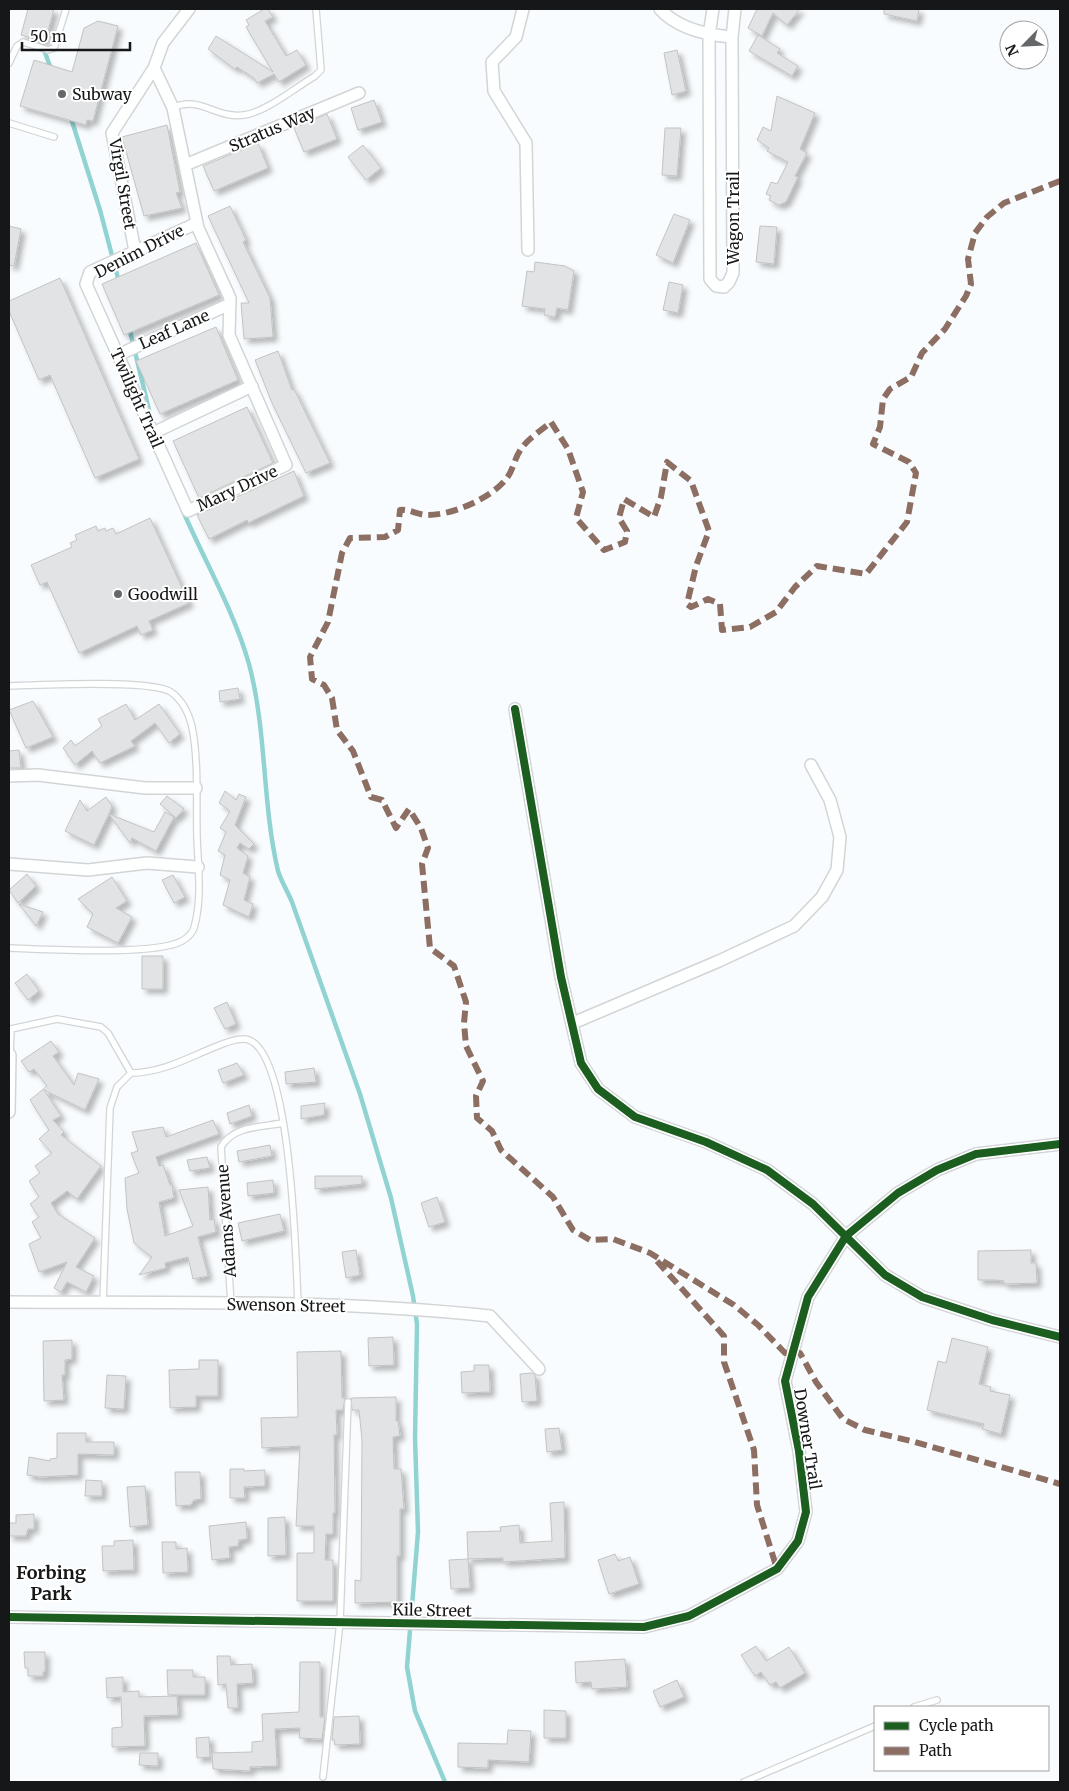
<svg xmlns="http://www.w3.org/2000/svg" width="1069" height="1791" font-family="Merriweather,serif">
<defs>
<filter id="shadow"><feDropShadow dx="4.5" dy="4.5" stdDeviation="2.5" flood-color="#0004"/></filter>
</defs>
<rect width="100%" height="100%" fill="#f9fcfe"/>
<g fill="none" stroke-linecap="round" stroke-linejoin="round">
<path stroke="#91d3d3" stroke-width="4.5" d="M39,36L51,69
M71,118L100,210L119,282
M129,327L150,414
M183,511C205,562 234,611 249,664C267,732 262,803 278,871C281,881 288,892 292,902L360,1094L391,1198L413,1296L417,1324L415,1438L418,1532L407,1667L415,1711L445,1782"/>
</g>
<path fill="#e2e3e4" stroke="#c2c3c3" filter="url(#shadow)" d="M28,9H54L45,42L21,35Z
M264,9H268L273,17L265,21L286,56L297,50L306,65L279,82L274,74L257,83L254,78L237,67L235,69L208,49L216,36L273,72L246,27L249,25L246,20Z
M757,9H800L787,25L773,13L762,36L748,28Z
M884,9H919L917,21L884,14Z
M98,21L118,26L93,121L87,120L86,125L20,106L34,60L72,72L84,28Z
M758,35L780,49L777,53L798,66L792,76L749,51Z
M677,50L686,91L672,95L664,53Z
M777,96L815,113L800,149L807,153L795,176L798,177L786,202L779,205L769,200L771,196L766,194L771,182L777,184L788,162L767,151L769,148L757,140L763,127L771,131Z
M374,100L382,122L358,130L351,108Z
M327,114L337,139L304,152L294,128Z
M167,125L180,192L176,193L182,208L144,216L122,137Z
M665,128H681L677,176L662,175Z
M258,143L268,168L214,191L203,166Z
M363,145L381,168L366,180L348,157Z
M230,206L246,240L243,242L270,298L273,337L244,339L241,303H249L208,216Z
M674,214L690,220L673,263L656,255Z
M9,226L21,229L14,266L9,265Z
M760,226L777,227L774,264L756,262Z
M196,243L219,295L124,335L102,284Z
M535,262L565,266L574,271L568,310L557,308L555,317L544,315L545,309L522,306L527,271L534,272Z
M60,278L139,459L95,478L50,375L39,380L9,311V301Z
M669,282L683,285L678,313L663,310Z
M216,327L238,380L160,414L136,361Z
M278,351L292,390L294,389L330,463L306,473L272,403L255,360Z
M247,407L273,463L199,498L173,441Z
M294,471L304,496L248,523L247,520L209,539L197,515Z
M150,518L189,603L149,621L153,630L141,635L137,626L79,653L47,582L40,585L31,565L72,547L70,543L77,540L75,535L96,526L98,531L105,528L106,531L113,528L116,534Z
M238,688L240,699L220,702L219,691Z
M33,701L53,737L26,748L9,710Z
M126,704L135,720L159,704L180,734L169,743L155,723L131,741L135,746L100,763L92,751L75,765L63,748L71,740L75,746L102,726L98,719Z
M19,750L21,768H9V751Z
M225,791L236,800L239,794L246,797L235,825L254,844L249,849L240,843L237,848L248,856L243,873L250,877L244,900L253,904L249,917L223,905L230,880L220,875L225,855L218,851L226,832L220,828L230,811L219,803Z
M167,796L184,809L176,818L160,804Z
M106,797L112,806L109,814L154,832L165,812L174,817L156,851L132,838L130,843L109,814L94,845L65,831L80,800L87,811Z
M27,874L36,886L18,903L9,890Z
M173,875L185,897L174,903L162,880Z
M112,877L127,901L116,908L132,917L118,943L87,927L93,914L78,899Z
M19,904L43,912L36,926Z
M142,956H163V989H142Z
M27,974L39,991L28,1000L15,983Z
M227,1002L236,1024L225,1029L214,1008Z
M51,1041L59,1052L53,1056L74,1085L78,1073L99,1079L85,1110L44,1090L61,1116L53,1120L64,1132L61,1135L101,1166L77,1199L67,1191L51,1203L58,1214L95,1238L76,1267L94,1276L86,1292L67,1282L61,1292L54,1288L67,1262L39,1272L29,1244L41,1238L32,1222L39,1217L30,1204L39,1197L29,1181L40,1173L35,1166L52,1153L39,1139L49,1130L30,1100L47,1086L34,1069L29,1072L21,1061Z
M237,1063L244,1075L223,1083L218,1070Z
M314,1068L316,1082L286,1084L285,1072Z
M325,1103L324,1115L301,1119V1106Z
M249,1105L252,1116L230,1124L227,1113Z
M213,1120L219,1134L156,1157L159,1166L163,1165L170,1185H172L174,1198L159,1202L165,1236L193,1226L179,1190L208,1187L210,1220L214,1219L216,1232L198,1237L208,1276L193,1279L188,1257L165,1263L166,1268L139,1275L152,1257L134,1243L127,1209L125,1178L139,1173L131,1153L138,1151L132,1132L163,1127L166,1137Z
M270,1145L272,1156L239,1162L237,1151Z
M207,1157L210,1168L190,1171L187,1160Z
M315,1176H362V1184L315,1189Z
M273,1180L274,1193L248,1196L247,1183Z
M437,1197L445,1222L429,1227L421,1203Z
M280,1214L284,1231L242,1241L238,1223Z
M356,1250L360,1275L346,1278L342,1252Z
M1031,1250V1263H1036L1037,1283L1004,1284V1281L996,1280H978V1251Z
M393,1337L394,1365L369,1366L368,1338Z
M952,1338L988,1347L979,1384L991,1387L990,1391L1010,1395L1001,1434L982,1429L984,1424L927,1410L938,1361L946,1363Z
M72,1340V1359L65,1360V1375H62L64,1400L44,1401L43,1341Z
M341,1351L342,1398H345L343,1410H336L337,1435H334L335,1513H333V1534H326L325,1560H333V1601H297V1553H314V1526H296L300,1446L262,1448L261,1418L298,1417L297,1352Z
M199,1360H218V1396H196V1407L170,1408L169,1370L199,1369Z
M474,1365H489L490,1392L462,1393L461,1372L474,1371Z
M532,1373L535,1375L537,1401L522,1402L520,1374Z
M107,1375L126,1376L124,1409L105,1408Z
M396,1397V1421H398L400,1436L393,1437L394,1469H401L404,1509H400V1556H397V1602L355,1603V1580L361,1581L362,1440L359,1410H352L351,1398Z
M559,1428L562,1450L547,1452L545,1429Z
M57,1433H86V1442H114V1455L78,1454V1475L40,1477L27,1475L29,1457L50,1461V1459L57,1458Z
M230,1469H244V1471L265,1470V1486L244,1487L245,1498H230Z
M175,1472H200L201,1499L194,1500L191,1505L176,1506Z
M86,1480L102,1481V1496H85Z
M145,1486L148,1525L130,1527L127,1487Z
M564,1502L565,1558L503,1562V1558L468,1559L467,1532L501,1531L500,1527L519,1525L520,1543L552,1541L550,1503Z
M34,1514V1529H28L26,1536H9V1523H16V1515Z
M285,1517L286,1555L268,1556V1518Z
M246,1522L247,1539L239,1540L238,1546L229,1547L230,1558L212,1560L209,1526Z
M133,1540L134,1570L103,1571L102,1546H114V1541Z
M162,1542H176V1549L187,1548L188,1572L163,1573Z
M615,1554L618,1561L630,1557L639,1584L609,1594L598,1560Z
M468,1559L470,1588L451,1589L449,1560Z
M756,1646L766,1661L789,1647L805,1673L780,1688L776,1682L770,1685L761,1672L755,1676L741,1655Z
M24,1652H45V1672H43V1676H28V1668H25Z
M217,1656H230L231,1665L252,1664L253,1683L237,1684L238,1708H228L226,1684L218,1685Z
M625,1659L627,1687L592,1689L591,1682L576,1683L575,1662Z
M300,1662H320V1717H325L322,1739L299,1738L300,1728L275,1729L277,1766L250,1767V1771L213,1769L212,1753L252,1752V1742L263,1741L262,1714L299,1712Z
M167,1670H193V1677H205V1695H168Z
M123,1677V1692L139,1691V1697L177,1696L178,1715L144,1716L145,1746L112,1747V1728L122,1727L121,1697L107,1698L106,1678Z
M677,1680L684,1697L660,1707L653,1691Z
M544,1710L566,1711V1738H544Z
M359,1716L360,1744L335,1745L334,1740H332L334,1717Z
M508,1730L531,1731L529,1762L488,1760V1768L458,1767V1743L507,1744Z
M209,1737L210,1757L197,1758L196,1738Z
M140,1753H158V1766L139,1765Z"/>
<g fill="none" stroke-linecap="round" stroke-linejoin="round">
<defs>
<path id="lane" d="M9,63L17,46L23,42L48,50L54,48L66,9
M173,108C199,95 216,119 244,115C266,112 295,88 315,76L321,70L316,9
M9,123L54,137
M9,686C38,685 151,679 171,692C182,700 189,714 192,727C199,762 196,801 197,837C198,865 202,897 195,924C194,931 189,937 182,941C155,956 44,949 9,948
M10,1055L11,1029L57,1019L101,1027L108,1033L131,1073C159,1073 184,1060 210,1049C220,1045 232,1039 243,1039C292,1037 296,1266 298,1304
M103,1303L110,1108L117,1087L131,1073
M231,1304L221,1147C233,1126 261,1127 283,1123
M914,1707L937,1700
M323,1777L340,1622L348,1402
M744,1782L875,1726"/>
<path id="street" d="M523,9L516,37L492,62L494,91L526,143L528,250
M660,9C677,28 707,35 732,37
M713,9L709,35L710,279L716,286L724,287L729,282L733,273L732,37L735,9
M154,68L173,108L198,228L230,298L229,335L286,465L188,511L86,284L90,272L197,223
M185,165L359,93
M135,251L112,133L154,68L163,43L189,9
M118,355L230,304
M153,433L252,386
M515,709L561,977L581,1063L598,1089L635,1117L706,1142L767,1170L813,1204L885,1275L922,1297L992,1320L1060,1337
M9,776L38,775L145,788H196
M9,864L88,870L147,863L198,867
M573,1023L719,961L794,926L822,897L837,870L840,837L830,800L811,765
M9,1112L10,1055
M9,1302C169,1303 331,1299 490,1316L539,1369
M9,1617L644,1627L689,1616L777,1569L798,1541L806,1512L799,1451L785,1381L808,1297L846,1236L898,1193L937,1170L976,1154L1060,1144"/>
</defs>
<use href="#lane" stroke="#d2d4d6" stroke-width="8"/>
<use href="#street" stroke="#d2d4d6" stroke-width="14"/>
<use href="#lane" stroke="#feffff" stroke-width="5.5"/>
<use href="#street" stroke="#feffff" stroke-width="11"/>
<path stroke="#8d6e63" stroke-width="6" stroke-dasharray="12 6" stroke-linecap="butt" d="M1060,181L1004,203L987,217L975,233L968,259L971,284L966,296L945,329L922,353L911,377L890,389L883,399L880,427L873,444L909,462L916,473L907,522L866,574L817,566L795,587L776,612L750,627L722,630L720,604L708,599L691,607L687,604L696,566L709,531L691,481L667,462L661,497L654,517L624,499L619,518L627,531L625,542L604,550L576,518L583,492L568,449L551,422C543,429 532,436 525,444C514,456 514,469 507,478C492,498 451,516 426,515C416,514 409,509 400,510L398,530L385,537L350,538L342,553L328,622L310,657L312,679L324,685L332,698L337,730L353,751L371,797L382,800L396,828L409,809L421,828L428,848L422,864L430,948L454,966L466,1002L464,1023L466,1046L483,1081L476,1096L477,1118L492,1131L501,1150L553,1197L573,1230L590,1240L613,1239L650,1253L734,1305L758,1325L785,1353H800L816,1382L843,1419L865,1430L915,1442L1060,1484
M657,1261L724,1336V1362L754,1450L757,1505L777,1569"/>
<defs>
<path id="cycleway" d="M515,709L561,977L581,1063L598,1089L635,1117L706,1142L767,1170L813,1204L885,1275L922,1297L992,1320L1060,1337
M9,1617L644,1627L689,1616L777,1569L798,1541L806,1512L799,1451L785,1381L808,1297L846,1236L898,1193L937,1170L976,1154L1060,1144"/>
</defs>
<use href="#cycleway" stroke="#fff" stroke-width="11"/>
<use href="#cycleway" stroke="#1b5e20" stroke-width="8"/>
</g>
<g fill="#656768" stroke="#fff" stroke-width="2">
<circle cx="62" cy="94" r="5"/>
<circle cx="118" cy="594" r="5"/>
</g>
<g text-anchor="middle" stroke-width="4" stroke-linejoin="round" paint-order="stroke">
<g font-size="16" fill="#161718" stroke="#fff" text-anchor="start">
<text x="72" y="100">Subway</text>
<text x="128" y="600">Goodwill</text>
</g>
<g font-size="16" fill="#161718" stroke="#fff">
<text transform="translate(272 129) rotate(-23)" y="6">Stratus Way</text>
<text transform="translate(123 184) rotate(80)" y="6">Virgil Street</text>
<text transform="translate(733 218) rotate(-90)" y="6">Wagon Trail</text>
<text transform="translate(139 251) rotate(-27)" y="6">Denim Drive</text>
<text transform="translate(174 329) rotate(-24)" y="6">Leaf Lane</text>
<text transform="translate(137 398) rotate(66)" y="6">Twilight Trail</text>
<text transform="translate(237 488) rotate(-25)" y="6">Mary Drive</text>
<text transform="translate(226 1221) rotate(-94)" y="6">Adams Avenue</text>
<text transform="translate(286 1305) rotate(1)" y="6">Swenson Street</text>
<text transform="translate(808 1439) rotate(81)" y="6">Downer Trail</text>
<text transform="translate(432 1610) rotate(1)" y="6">Kile Street</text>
</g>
<g font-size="18" font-weight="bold" fill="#161718" stroke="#fff">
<text x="51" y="1579">Forbing<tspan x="51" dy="21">Park</tspan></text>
</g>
</g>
<rect width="1069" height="1791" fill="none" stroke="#161718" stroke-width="20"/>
<rect x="874" y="1706" width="175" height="65" fill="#ffffff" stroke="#a2a2a3"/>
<rect x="884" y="1722" width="25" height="8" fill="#1b5e20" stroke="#a2a2a3"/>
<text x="919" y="1731" font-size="15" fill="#161718">Cycle path</text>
<rect x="884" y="1747" width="25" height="8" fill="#8d6e63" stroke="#a2a2a3"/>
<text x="919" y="1756" font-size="15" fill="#161718">Path</text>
<g transform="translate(1024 45) rotate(246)"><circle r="24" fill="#ffffff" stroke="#a2a2a3"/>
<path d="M0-4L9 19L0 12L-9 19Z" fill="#656768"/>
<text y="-8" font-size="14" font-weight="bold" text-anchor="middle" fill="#161718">N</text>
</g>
<path d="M22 42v8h108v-8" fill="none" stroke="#161718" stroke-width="2.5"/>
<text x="30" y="42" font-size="15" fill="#161718" stroke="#ffffff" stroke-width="4" paint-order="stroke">50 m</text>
</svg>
